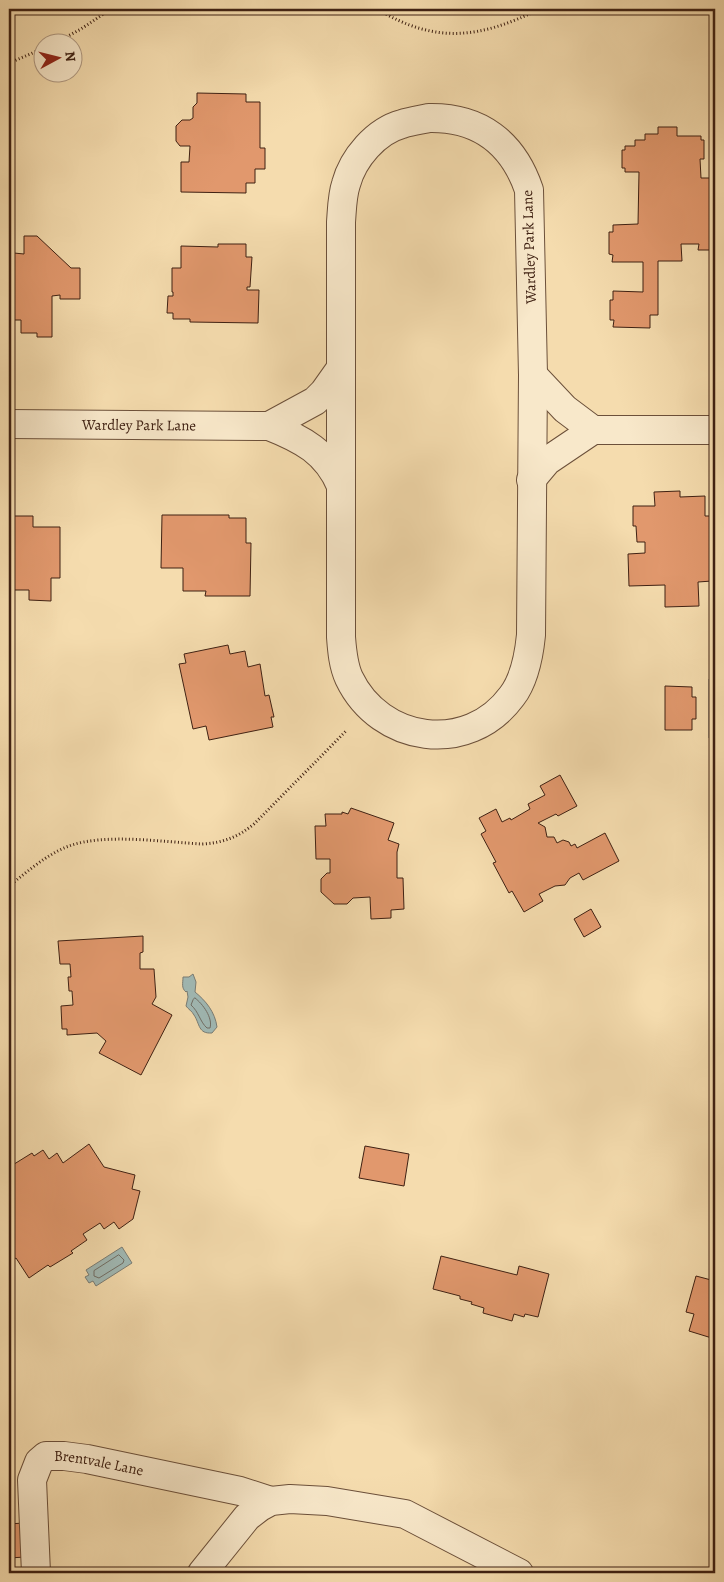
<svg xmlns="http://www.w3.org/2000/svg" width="724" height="1582" font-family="Alegreya,serif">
<rect width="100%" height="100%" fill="#f5dcae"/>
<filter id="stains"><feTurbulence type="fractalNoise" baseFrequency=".004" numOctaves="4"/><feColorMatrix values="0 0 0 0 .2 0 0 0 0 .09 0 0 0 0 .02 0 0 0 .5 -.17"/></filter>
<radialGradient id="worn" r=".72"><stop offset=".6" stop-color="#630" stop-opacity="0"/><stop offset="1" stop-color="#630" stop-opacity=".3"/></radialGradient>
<path fill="#a0b9b5" stroke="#797c74" d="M709,679H715V738H709Z
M193,974L196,982L195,992C206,1001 215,1012 217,1027L212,1033C198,1034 200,1024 194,1015C192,1011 188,1009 186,1006L188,997L187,991L186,992C181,988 183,983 183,977H189Z
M122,1247L132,1263L96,1286L93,1281L89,1283L85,1277L89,1275L86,1270Z"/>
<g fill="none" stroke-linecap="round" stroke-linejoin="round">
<path stroke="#706d64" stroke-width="1" d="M195,998C203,1004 213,1018 210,1028H207C200,1022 199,1012 191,1005L193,1000Z
M119,1255L124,1260L123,1263L99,1278L94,1276V1271Z"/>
</g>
<path fill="#e1986d" stroke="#3f2113" d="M197,93L246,94V102H260V148H265V169H255V183H246V193L181,192V162H189L190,146H180L176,141V126L182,120H190L193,118V107L197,103Z
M658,127H677V136H701V140H704V159H700L701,178H715V250H698L699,244H681L682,261H658V315H650V328L613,327L614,320H610V300H613V291L643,292V262H612L613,255L609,254V232H613V225L638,224L639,172H625V168H622V150H625V146H635V140H645V134H658Z
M24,236H37L71,268H80V299H60V295L52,296V337H37V333H21V320H9V258L14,253L24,254Z
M218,244H246V257H252L250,287H247V290H259L258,323L190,322V319H173V313H167L168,296H173V292H172V268H181V246L218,247Z
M680,491V497L705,496V516H715V549H711L712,581L698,582L699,606L665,607V585L629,586L628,554L645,553V542H637L636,526H633V506H655L654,492Z
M162,515H229V518H246V543H251L250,596H205L206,591H183V568H161Z
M9,516H33V527H60V578H51V601L29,600V590H12V607H9Z
M228,645L230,654L245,651L248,667L260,664L265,696L269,695L274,717H271L273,727L209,740L206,726L193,729L179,664L186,663L184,654Z
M665,686L692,687V697H696V719H692V730H665Z
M560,775L577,806L558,816L556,814L538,823L545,827L547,837H554L557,843L563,840L569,842L571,846L575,844L577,848L605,833L619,861L583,880L579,873L570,878L565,885L555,886L539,894L543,901L524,912L512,891L509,893L493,863L496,862L481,834L486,831L479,818L496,809L502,822L510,818L511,820L530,809L528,804L545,795L540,786Z
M351,808L394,823L388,840L399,844L397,852V878H403L404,909L391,910V918L371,919L370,897L353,898L347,904H334L321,892V879L327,873H330V859H316L315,826H326L325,814H342V812L348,814Z
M591,909L601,927L584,937L574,919Z
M143,936V952L140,953V969H154L156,997L152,1004L172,1015L141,1075L99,1053L106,1041L97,1033L67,1035V1029H62L61,1006L73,1005L72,991H69L68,977H71L70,964H60L58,941Z
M89,1144L104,1167L135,1175L132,1189L140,1191L133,1219L119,1229L114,1222L104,1229L100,1223L83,1234L87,1240L71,1251L73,1253L50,1267L48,1265L29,1278L16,1258L9,1262V1165L10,1164L11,1166L32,1153L34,1156L43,1150L49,1159L57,1153L63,1163Z
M365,1146L409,1154L404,1186L359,1178Z
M441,1256L517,1275L519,1266L549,1274L538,1317L525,1314L524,1317L514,1314L512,1321L483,1313L484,1308L471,1304L472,1302L460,1299V1296L433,1289Z
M696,1276L715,1281V1339L689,1331L694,1314L686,1312Z
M23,1523L25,1557L9,1558V1524Z"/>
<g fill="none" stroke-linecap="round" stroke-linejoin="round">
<defs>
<g id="minor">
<path d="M429,118C480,117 513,143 529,190L533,375L531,635C529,655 525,679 512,696C468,756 380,743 349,678C343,665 342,650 341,637V222C342,210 342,196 346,184C353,158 376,131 402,124C411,121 420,120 429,118Z"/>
<path d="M533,375L565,409L593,430"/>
<path id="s1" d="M9,424L269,426C302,439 327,452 341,486"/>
<path d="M269,426L315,401L324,392L341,368"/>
<path d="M531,480L547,461L593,430H715"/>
<path id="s2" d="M36,1573L32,1480L39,1462L46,1456H64L87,1459L240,1491L271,1501"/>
<path d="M202,1573L247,1517L260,1507L271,1501L290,1499L327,1501L405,1514L519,1573"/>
</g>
</defs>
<use href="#minor" stroke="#6c503a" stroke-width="30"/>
<path stroke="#3f2113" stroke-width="3" stroke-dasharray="1 2.5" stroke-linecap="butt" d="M377,9C437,45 480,38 540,9
M57,42L81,29L111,9
M9,63L42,49
M9,886C27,872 47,854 69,846C105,833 163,842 202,844C223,843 238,837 254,824L346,731"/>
<use href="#minor" stroke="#f8e8ca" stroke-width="28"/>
</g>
<g text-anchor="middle" stroke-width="4" stroke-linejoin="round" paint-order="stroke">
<g font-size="15" fill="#3f2113" stroke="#f8e8ca">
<text transform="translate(529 247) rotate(-92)" y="5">Wardley Park Lane</text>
<text dy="5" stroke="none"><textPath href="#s1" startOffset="130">Wardley Park Lane</textPath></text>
<text dy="5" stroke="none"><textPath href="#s2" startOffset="175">Brentvale Lane</textPath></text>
</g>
</g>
<rect width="724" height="1582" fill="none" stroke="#f5dcae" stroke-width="30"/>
<rect x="10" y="10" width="704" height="1562" fill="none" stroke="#3f2113" stroke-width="2.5"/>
<rect x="15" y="15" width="694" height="1552" fill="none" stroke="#3f2113"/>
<g transform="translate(58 58) rotate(83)"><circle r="24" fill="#f8e8ca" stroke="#ae9881"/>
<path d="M0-4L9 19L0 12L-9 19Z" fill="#8f2418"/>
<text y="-8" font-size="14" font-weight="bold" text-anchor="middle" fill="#3f2113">N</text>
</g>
<rect width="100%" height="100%" filter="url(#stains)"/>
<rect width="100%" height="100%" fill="url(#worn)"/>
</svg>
